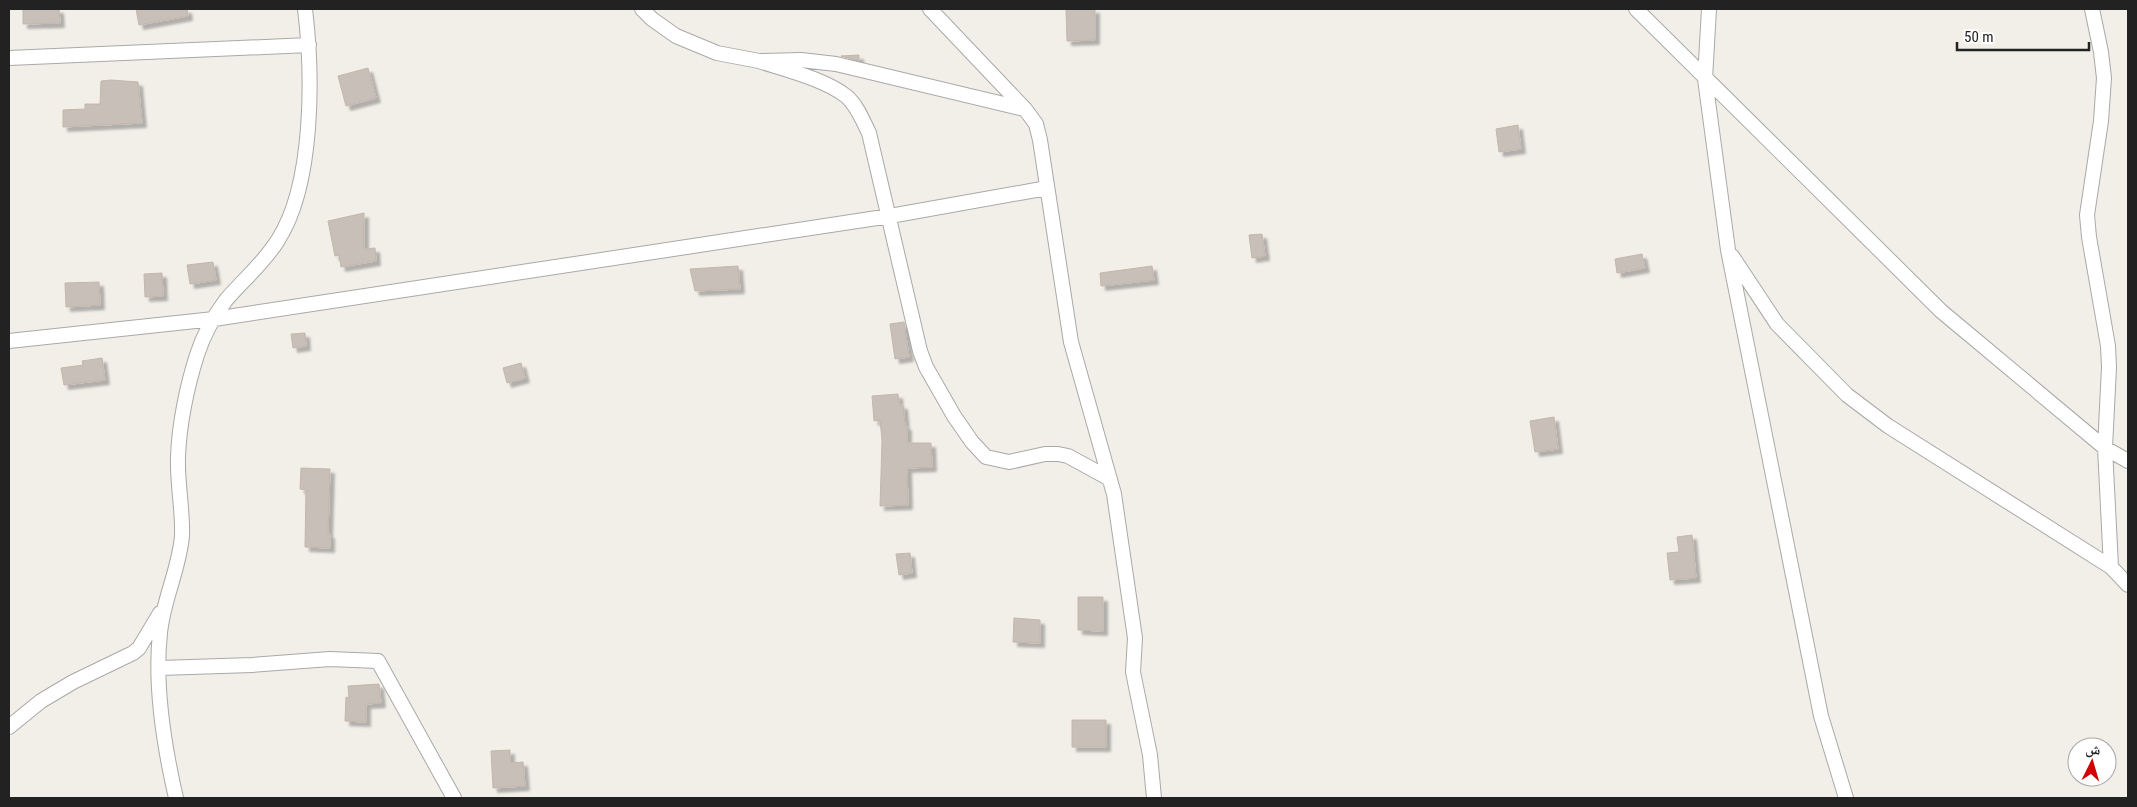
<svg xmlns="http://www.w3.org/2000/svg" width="2137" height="807" font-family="'Roboto Condensed','Noto Naskh Arabic',sans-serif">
<defs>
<filter id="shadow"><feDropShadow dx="4.5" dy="4.5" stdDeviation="1" flood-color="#0004"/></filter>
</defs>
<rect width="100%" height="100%" fill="#f2efe9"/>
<path fill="#c7bfb8" stroke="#c4b6ab" filter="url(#shadow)" d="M23,9H59L60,23L23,24Z
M136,9H187L188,16L139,25Z
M1066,9H1095V40L1067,41Z
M859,55V61L841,56Z
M368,68L376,98L346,106L338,76Z
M111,80L138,82L142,123L63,127V110L85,109V104H100L101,81Z
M1518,125L1521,149L1499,152L1496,129Z
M364,213V249L375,248L376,261L341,267L339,255L335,256L328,221Z
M1262,234L1265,256L1252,258L1249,235Z
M1642,254L1645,268L1617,273L1615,259Z
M213,262L216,280L190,284L187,265Z
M738,266L740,289L695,291L690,269Z
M1152,266L1154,280L1101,286L1100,273Z
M162,273L163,296L145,297L144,274Z
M99,282L100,305L66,307L65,283Z
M904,322L909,357L895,359L890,324Z
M305,333L306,346L293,348L291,334Z
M102,358L105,380L64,385L61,368L83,365L82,361Z
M521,363L525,378L507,383L503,368Z
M898,394L899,405H903L905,426H907V443H931L932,467L907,468L908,505L880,506L882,440L880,420L874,421L872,396Z
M1554,417L1558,449L1535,452L1530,421Z
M301,468L330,469L328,534H330V548L305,547L306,490L300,489Z
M1692,535L1696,578L1670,580L1667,553L1679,552L1677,537Z
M910,553L912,573L899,575L896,554Z
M1078,597H1103V631L1078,630Z
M1014,618L1040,620V643L1013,642Z
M379,684L381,703L366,704V722L345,721L346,697L349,698L348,686Z
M1072,720H1106V747H1072Z
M510,750V763L523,762L525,786L493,788L491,751Z"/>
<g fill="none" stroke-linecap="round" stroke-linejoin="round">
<defs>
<path id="street" d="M642,9L652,19L676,36L717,53L759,61L801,60L836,64L1024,109
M930,9L1025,109L1036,124L1040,140L1071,342L1114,494L1135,638L1133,672L1150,755L1154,798
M1636,9L1941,311L2105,448L2128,461
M1709,9L1705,79L1728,250L1821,716L1846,798
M2092,9L2101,52L2104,78L2101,121L2087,215L2089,237L2108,346L2109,367L2105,448L2111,567L2128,585
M9,58L309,45
M759,61C786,70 824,79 846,96C857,105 863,121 869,133L920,351L926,367L954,416L972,442L986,457L1009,462L1045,454H1058L1068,456L1110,479
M1732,256L1777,324L1847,395L1888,426L2111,567
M9,341L214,319L890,216L1047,188
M160,668L252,665L330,659L378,661L454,798
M9,727L41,701L73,682L133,653L139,648L160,613
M176,798C164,746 154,687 160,633C163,600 179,570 182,536C183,510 177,483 178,457C179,425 187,386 197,355C203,336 214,316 226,300C243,280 264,263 278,240C314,184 313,75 305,9"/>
</defs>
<use href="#street" stroke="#a9a9a9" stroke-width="16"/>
<use href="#street" stroke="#fff" stroke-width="14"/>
</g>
<rect width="2137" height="807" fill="none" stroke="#222222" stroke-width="20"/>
<g transform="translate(2092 762) rotate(5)"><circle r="24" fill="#ffffff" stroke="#a7a7a7"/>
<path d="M0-4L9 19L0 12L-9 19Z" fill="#d40000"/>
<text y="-8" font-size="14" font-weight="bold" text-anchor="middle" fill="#222222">ش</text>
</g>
<path d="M1957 42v8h132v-8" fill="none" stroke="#222222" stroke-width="2.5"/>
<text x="1964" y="42" font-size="15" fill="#222222" stroke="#ffffff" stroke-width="4" paint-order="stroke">50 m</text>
</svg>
